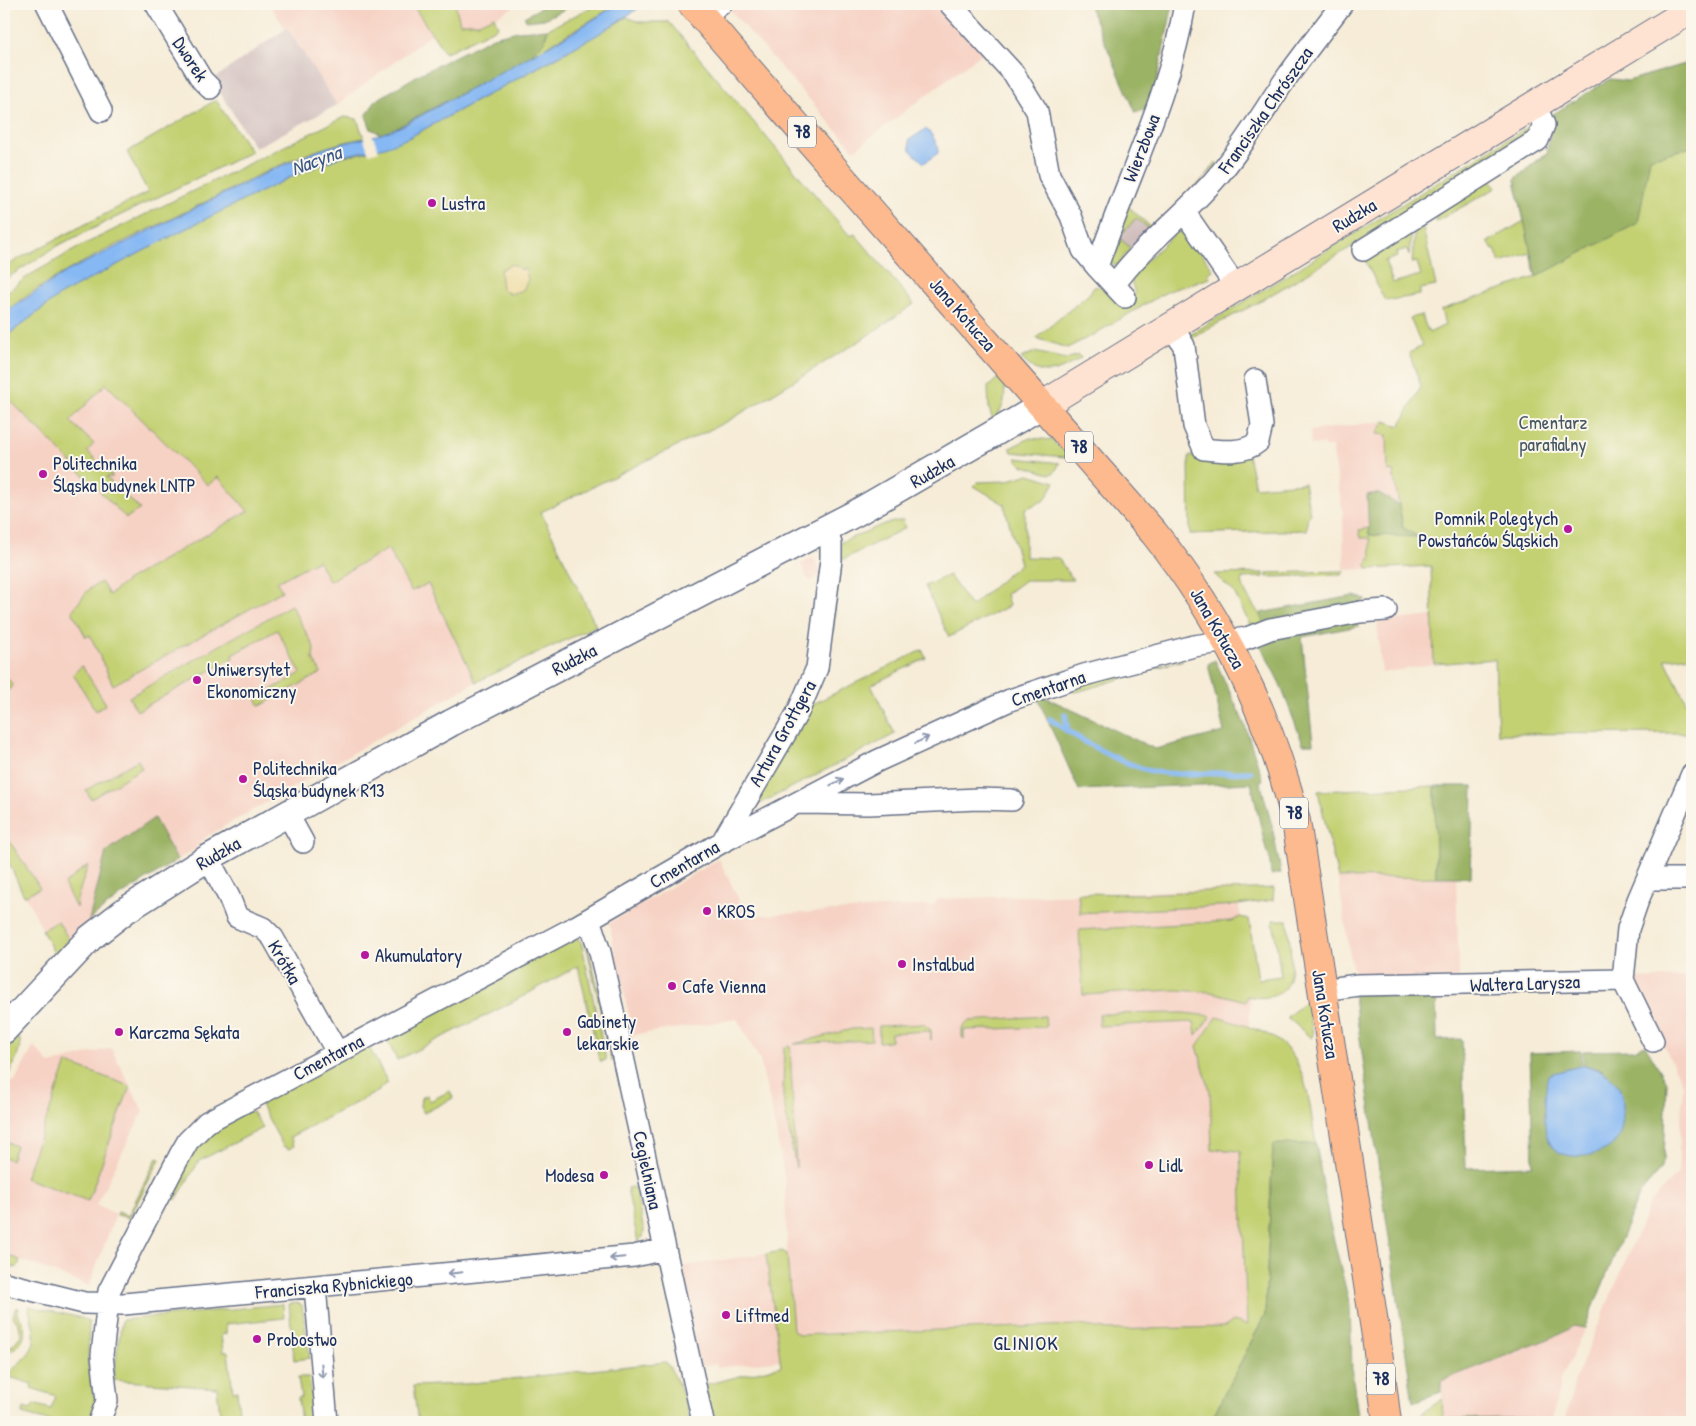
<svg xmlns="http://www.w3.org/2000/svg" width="1696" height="1426" font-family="'Patrick Hand',sans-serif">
<rect width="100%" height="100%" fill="#fbf7ec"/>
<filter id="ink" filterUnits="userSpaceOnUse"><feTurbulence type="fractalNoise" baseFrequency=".02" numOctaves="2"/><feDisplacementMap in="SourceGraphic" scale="10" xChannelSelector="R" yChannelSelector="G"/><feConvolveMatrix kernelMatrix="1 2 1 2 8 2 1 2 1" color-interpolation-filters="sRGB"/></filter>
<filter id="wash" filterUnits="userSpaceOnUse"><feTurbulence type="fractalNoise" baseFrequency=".0096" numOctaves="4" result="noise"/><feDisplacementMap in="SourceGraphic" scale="20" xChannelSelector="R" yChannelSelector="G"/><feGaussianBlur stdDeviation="1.12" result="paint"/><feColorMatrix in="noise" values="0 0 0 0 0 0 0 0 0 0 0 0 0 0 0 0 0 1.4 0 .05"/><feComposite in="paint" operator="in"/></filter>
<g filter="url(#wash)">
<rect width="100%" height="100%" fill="#f6ecd7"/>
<path fill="#f6d2c4" d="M269,4H519L471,30L445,24L337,105Z
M725,4H943L987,49L854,150Z
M116,363L250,513L128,580L127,662L318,560L329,581L388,549L411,591L428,583L476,682L206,837L195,849L120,896L77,932L55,955L4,852V394L47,438Z
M1385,421L1400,426L1431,566L1344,570L1343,513L1332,447H1324V444L1311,445L1310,431Z
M813,557L822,575L809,581L801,564Z
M1433,616L1434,664L1382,673L1377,622Z
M719,859L747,916L934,905L938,899L1236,889L1252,982L1245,1085L1227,1151L1240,1150L1247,1325L1233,1321L1225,1327L1109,1330L1079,1325L799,1335L782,1367L780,1360L717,1368L716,1364L699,1367L679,1267L782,1251L787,1253L785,1181L772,1111L760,1060L737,1019L633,1035L609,923Z
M1456,876L1459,978L1354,979L1338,878Z
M1692,977V1422H1565L1575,1380L1650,1203L1678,1173L1683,1085L1631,979Z
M34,1046L50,1064L111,1048L143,1111L96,1205L116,1214L89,1286L21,1260L17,1267L4,1264V1079L14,1082Z
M1573,1326L1585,1328L1562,1377L1551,1422H1526L1525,1418H1443L1441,1381L1561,1334Z"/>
<path fill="#d1bfbe" d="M287,28L337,105L255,148L212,80Z
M1136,217L1153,232L1131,248L1119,238Z"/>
<path fill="#c4d173" stroke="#708068" d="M412,4H455L460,23H479L494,16L498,27L445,53Z
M598,4H618L529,57L544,42L548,29Z
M627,17L640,22H669L850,236L855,234L914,304L861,340L730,420L541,512L596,626L476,682L428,584L411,591L388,549L329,581L318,560L277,582L282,591L113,685L90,635L86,637L72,611L89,589L101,582L109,595L128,580L248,511L218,477L208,485L106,384L70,421L94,444L87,451L113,477H106L140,509L126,518L4,394V338L60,295L185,229L293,176L342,156L362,153L408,138L561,55Z
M1692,62V656L1665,659L1692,714V733L1498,734L1495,659L1434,664L1431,566L1367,569V564L1371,557L1370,538H1361L1359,530L1369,528V535L1417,536L1403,528L1393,471L1388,472L1387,435L1377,434L1385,421L1400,426L1421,386L1409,353L1422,346L1410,318L1421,315L1429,333L1445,325L1441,310L1536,277L1530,253L1500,263L1495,249L1493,250L1488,242L1524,221L1515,179L1635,79Z
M216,100C227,119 240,133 251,152L59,245L4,280V269L16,260L148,192L127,152Z
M344,117L357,119L364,138C301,149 245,183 189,210C126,241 59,269 4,313V294L30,275L85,244Z
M1536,122L1526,143L1259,302L1190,338L1188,336Z
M1216,162L1218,164L1153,232L1136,218L1119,238L1131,248L1118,265H1111L1109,263L1128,206L1154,230L1207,175Z
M1489,176L1496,188L1435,222L1437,211Z
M1412,226L1409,256L1407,249L1396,252L1397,257L1385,261L1393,283L1421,275L1417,262L1412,263L1415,226L1423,228L1436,286L1420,289V295L1385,301L1364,258Z
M1178,231L1188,234L1213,270L1208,273L1210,278L1168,291L1093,335L1067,348L1036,338L1089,294L1094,287L1101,286L1121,306L1135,293L1132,284V274Z
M1035,352L1066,359L1079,355L1081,358C1058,372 1042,381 1021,358Z
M999,377C1009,391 1005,408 993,420L989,409L988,387Z
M1030,438L1052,440L1067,455L1065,457L1012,452L1010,448Z
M1248,455L1255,487L1304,483L1310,514L1307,518V530L1190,534L1189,456Z
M1016,458L1060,463L1054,473L1050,474L1021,465Z
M1029,474L1055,482L1045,500L1025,509V557L1058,558L1073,580H1025L1006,594L1009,606L949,637L925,586L949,575L971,606L1020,564L1004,504L974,486L978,482L1006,481Z
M903,520L905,528L840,561L833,631L829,632L837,544L884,524Z
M1344,571L1342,575L1267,577V573Z
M1264,573V577L1242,578C1242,596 1258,607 1264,624L1251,627L1234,592L1214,574Z
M291,605L314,647L313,659L321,673L260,706L256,698L301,673L277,630L232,655L233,658L137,711L129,697Z
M922,650L926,658L871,685L895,734L742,813L811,705Z
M1183,660L1080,691L1074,692L1071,687Z
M82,666L106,704L96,711L73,674Z
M4,673L13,686L4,694Z
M138,760L142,768L91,799L86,790Z
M1435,786L1436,877L1338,878L1318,791Z
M4,833L40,888L24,896L4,852Z
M88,865L77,899L76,908L64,884Z
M1274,888L1273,900L1238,905L1080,913L1078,893L1140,894Z
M1240,917L1249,919L1258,979L1281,976L1273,920H1288C1290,957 1304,1007 1247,996L1246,1001L1211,992L1175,990L1083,995L1079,930L1232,921Z
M58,921L69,940L55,955L42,930Z
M574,938L581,940L606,1060L600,1062L578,966L507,1005L397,1060L385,1036Z
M586,943L587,944L616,1061H611Z
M1307,1000L1313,1035L1311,1038L1287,1017Z
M1183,1013L1211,1016L1196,1035L1194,1022L1099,1026V1014Z
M1045,1016L1046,1027L964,1030V1039L962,1037V1028L969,1021Z
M1217,1017C1238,1024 1264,1029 1281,1043C1309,1066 1310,1112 1316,1144L1273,1145L1265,1315L1210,1422H712L704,1385L781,1366L766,1254L782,1251L787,1254L793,1330L799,1335L1079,1325L1109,1330L1225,1327L1233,1321L1247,1325L1240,1151L1212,1149L1210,1091L1197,1046Z
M923,1024L931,1030V1040L930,1031L891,1033V1041L879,1042V1026Z
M871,1028L872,1040L794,1044L852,1029Z
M19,1036C24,1049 11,1068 6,1081L4,1079C4,1058 4,1053 19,1036Z
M368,1045L388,1083L380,1088L379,1091L290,1137L294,1146L289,1149L283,1146L260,1103Z
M790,1046L796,1168L783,1097L784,1047Z
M67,1063L130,1086L88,1201L25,1178Z
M450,1091L453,1098L424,1113L420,1106L421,1098L427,1095L430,1101Z
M245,1110L252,1112L263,1128L199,1161L176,1200L169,1197L198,1144L208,1132Z
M4,1141L16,1146L11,1160L4,1157Z
M157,1158L160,1159L129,1218L117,1215L118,1212L128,1216Z
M631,1187L635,1188L644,1231L643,1237L638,1242L627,1188Z
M4,1254L20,1260L18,1266L15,1268L4,1264Z
M298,1303L302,1305L310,1358L294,1360L289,1304Z
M283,1304L284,1318L226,1324V1334L221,1335L223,1352H228L233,1391H237L240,1422H221L217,1388L113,1380L122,1320Z
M28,1306L82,1318L89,1322L88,1363L93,1395L100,1400L90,1422H52L22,1414L24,1408L31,1410L33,1404L51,1409L56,1396L31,1388L32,1384L6,1376C36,1347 40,1348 28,1306Z
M16,1307L19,1308L17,1315C32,1328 23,1349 5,1352L4,1355V1348L13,1345L21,1335L19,1324L13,1317Z
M666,1362C679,1381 685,1399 690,1422H418L413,1386L465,1384Z
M298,1377H309L315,1421L301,1422L298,1398L301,1397Z
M1442,1399L1443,1418L1435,1419V1422H1416L1415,1418Z"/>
<path fill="#9bb365" stroke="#5b7162" d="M547,4H576L544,19L527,21L524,17Z
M1088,4H1173L1151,107L1136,113Z
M548,29L544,42L529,57L392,130L381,134L371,129L366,116L375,101L418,75L493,37L518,31Z
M1692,62V147L1650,158L1638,223L1536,277L1515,179L1547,154L1553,114L1610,79L1628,81Z
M1379,493L1399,505L1403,528L1419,537L1369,535L1367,495Z
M1353,596L1366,599L1361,603L1264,624L1260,613Z
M1351,618L1359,626L1302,637L1313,744H1303L1280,684L1258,640Z
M1215,660L1244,723L1263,780L1260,781L1272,826L1281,873L1271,875L1269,854H1267L1251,783L1079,790L1037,697L1047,698L1155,749L1224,732L1208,664Z
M1435,786H1473L1471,877H1436Z
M154,818L177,860L120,896L89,920L106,852Z
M1436,990L1437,1040L1462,1039L1466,1168L1533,1166L1530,1053L1581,1051L1582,1066L1568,1069L1603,1070L1584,1065L1583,1051L1634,1050L1645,1045L1667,1082L1664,1160L1660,1170L1640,1193L1585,1328L1573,1326L1561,1334L1441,1381V1392L1413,1402L1353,991Z
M1273,1144H1316L1329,1220L1350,1306L1352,1373L1359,1422H1210L1265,1315Z
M1526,1418V1422H1435L1434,1419Z"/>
<path fill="#eeda9e" stroke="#84847e" d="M512,264L522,270L525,268L528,280L523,290L510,294L502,289L500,270Z"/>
<path fill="#86b8f3" stroke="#5074a8" d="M618,4H645L597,35L408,138L385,147L342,156L293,176L185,229L60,295L4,338V313L66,272L274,169L325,148L381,134L402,126L572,33Z
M926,129C933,135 938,144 938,153L924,163L910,150L909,140Z
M1584,1065C1606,1071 1622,1080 1623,1105C1623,1116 1623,1128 1618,1138C1608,1157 1563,1164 1551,1145C1544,1134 1545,1124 1545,1112C1545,1098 1545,1086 1550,1074Z"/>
<path fill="#f6ecd7" d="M372,134L379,151L369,154L363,136Z"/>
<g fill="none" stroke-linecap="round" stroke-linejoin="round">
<path stroke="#86b8f3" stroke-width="5.5" d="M1065,714L1068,732
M1050,719C1078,739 1110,758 1144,769C1171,778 1222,772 1251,772"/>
</g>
</g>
<g filter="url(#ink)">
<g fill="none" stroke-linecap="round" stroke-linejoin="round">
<defs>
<path id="minor" d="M47,4L101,111
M156,4L202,80L210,88
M950,4L1014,74L1037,111L1049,175L1071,216L1083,250L1097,267
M704,16L721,4
M1185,213L1236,287
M1363,250L1538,140L1544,125L1535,104
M1115,284C1144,244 1185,215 1217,177C1244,146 1264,110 1287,77C1305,52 1324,28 1342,4
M1125,297L1097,267C1126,180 1170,95 1185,4
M1172,326L1184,346L1194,426L1204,449C1221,451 1244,454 1258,442L1262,425L1255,380
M799,803L869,804L978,799L1012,800
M287,813L303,842
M722,842L798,712L817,668L831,560V544L826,529
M208,858L229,897L237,917L263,928L273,938L337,1052
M1647,879H1692
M589,919L600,952L703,1422
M1623,980L1653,1041
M1322,990L1358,985L1623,980L1628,929L1638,900L1692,774
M4,1283L84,1303L124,1304L634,1256L665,1249
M315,1287L327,1422
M99,1422L107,1401L102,1355L109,1291L180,1155L188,1141L207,1122L577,926L722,842L877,761L1010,700L1084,675L1194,646L1247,638L1270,629L1360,612L1386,610"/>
<path id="tertiary" d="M4,1030L90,938L126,910L208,858L451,723L856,513L1043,405"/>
<path id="secondary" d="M1043,405L1692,9"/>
<path id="primary" d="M692,4L843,179L1154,533C1223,620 1269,713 1296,821L1376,1336L1387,1422"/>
</defs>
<use href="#minor" stroke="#687188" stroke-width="24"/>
<use href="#tertiary" stroke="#687188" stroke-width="29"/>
<use href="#secondary" stroke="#687188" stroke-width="30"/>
<use href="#primary" stroke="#687188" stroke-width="30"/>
<use href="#minor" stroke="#fff" stroke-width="21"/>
<use href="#tertiary" stroke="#fff" stroke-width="26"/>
<use href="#secondary" stroke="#fee3d2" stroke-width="28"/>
<use href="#primary" stroke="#fcba8e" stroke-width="28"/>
</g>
<defs><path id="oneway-shaft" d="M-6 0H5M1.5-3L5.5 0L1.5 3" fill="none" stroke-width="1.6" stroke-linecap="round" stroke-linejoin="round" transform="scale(1.25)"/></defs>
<g stroke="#8d97ae">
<use href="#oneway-shaft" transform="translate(922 740) rotate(-25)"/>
<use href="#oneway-shaft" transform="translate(837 782) rotate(-27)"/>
<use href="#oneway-shaft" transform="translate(617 1258) rotate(175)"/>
<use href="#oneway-shaft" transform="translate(455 1273) rotate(174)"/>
<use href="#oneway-shaft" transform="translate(322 1371) rotate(85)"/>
</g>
</g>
<g fill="#b5179e" stroke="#fbf7ec" stroke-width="2">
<circle cx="432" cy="203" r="5"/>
<circle cx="43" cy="474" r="5"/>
<circle cx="1568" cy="529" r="5"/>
<circle cx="197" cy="680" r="5"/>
<circle cx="243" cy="779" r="5"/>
<circle cx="707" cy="911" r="5"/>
<circle cx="365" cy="955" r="5"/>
<circle cx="902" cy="964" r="5"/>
<circle cx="672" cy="986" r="5"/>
<circle cx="119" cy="1032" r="5"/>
<circle cx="567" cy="1032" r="5"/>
<circle cx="1149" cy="1165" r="5"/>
<circle cx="604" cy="1175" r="5"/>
<circle cx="726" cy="1315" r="5"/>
<circle cx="257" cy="1339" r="5"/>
</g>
<g text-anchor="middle" stroke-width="4" stroke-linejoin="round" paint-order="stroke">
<g fill="#fbf7ec" stroke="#5e6b89" stroke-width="1">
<rect x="788" y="116.5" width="28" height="31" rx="4"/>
<rect x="1065" y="431.5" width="28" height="31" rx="4"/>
<rect x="1280" y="797.5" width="28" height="31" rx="4"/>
<rect x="1367" y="1363.5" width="28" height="31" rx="4"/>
</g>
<g font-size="18" font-weight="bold" fill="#1b2f5e">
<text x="802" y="138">78</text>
<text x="1079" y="453">78</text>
<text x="1294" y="819">78</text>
<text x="1381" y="1385">78</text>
</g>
<g font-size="19" fill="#1b2f5e" stroke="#fbf7ec">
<text transform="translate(191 59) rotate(57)" y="7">Dworek</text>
<text transform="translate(1265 110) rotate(-55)" y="7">Franciszka Chrószcza</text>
<text transform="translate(1141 148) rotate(-69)" y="7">Wierzbowa</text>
<text transform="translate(1354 215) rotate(-31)" y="7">Rudzka</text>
<text transform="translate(963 314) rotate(49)" y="7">Jana Kotucza</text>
<text transform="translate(932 471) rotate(-30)" y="7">Rudzka</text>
<text transform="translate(1218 628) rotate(60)" y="7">Jana Kotucza</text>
<text transform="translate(574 659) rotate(-27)" y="7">Rudzka</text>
<text transform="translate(1048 688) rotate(-19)" y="7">Cmentarna</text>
<text transform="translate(782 733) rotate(-61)" y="7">Artura Grottgera</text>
<text transform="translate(218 853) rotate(-30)" y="7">Rudzka</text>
<text transform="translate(684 864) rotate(-30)" y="7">Cmentarna</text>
<text transform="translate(285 962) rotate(60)" y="7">Krótka</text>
<text transform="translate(1525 983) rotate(-2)" y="7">Waltera Larysza</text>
<text transform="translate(1326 1014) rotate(81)" y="7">Jana Kotucza</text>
<text transform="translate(328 1057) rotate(-28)" y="7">Cmentarna</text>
<text transform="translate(648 1170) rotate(78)" y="7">Cegielniana</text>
<text transform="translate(334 1285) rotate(-5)" y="7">Franciszka Rybnickiego</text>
</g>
<g font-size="19" fill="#1b2f5e" stroke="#fbf7ec" text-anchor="start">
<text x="442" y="210">Lustra</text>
<text x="53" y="470">Politechnika<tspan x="53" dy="22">Śląska budynek LNTP</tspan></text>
<text x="1558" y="525" text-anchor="end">Pomnik Poległych<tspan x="1558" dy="22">Powstańców Śląskich</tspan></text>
<text x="207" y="676">Uniwersytet<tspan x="207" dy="22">Ekonomiczny</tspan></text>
<text x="253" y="775">Politechnika<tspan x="253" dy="22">Śląska budynek R13</tspan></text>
<text x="717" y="918">KROS</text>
<text x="375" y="962">Akumulatory</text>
<text x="912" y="971">Instalbud</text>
<text x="682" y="993">Cafe Vienna</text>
<text x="577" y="1028">Gabinety<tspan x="577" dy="22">lekarskie</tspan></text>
<text x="129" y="1039">Karczma Sękata</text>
<text x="1159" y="1172">Lidl</text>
<text x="594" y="1182" text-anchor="end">Modesa</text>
<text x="736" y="1322">Liftmed</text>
<text x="267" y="1346">Probostwo</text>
</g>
<g font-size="19" fill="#455863" stroke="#fbf7ec">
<text x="1553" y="429">Cmentarz<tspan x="1553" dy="22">parafialny</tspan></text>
</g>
<g font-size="20" font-style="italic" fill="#3b588b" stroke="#fbf7ec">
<text transform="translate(316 160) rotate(-20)" y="7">Nacyna</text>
</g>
<g font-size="20" letter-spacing="1" fill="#1b2f5e" stroke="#fbf7ec">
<text x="1026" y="1350">GLINIOK</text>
</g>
</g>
<rect width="1696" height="1426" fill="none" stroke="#fbf7ec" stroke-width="20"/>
</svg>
